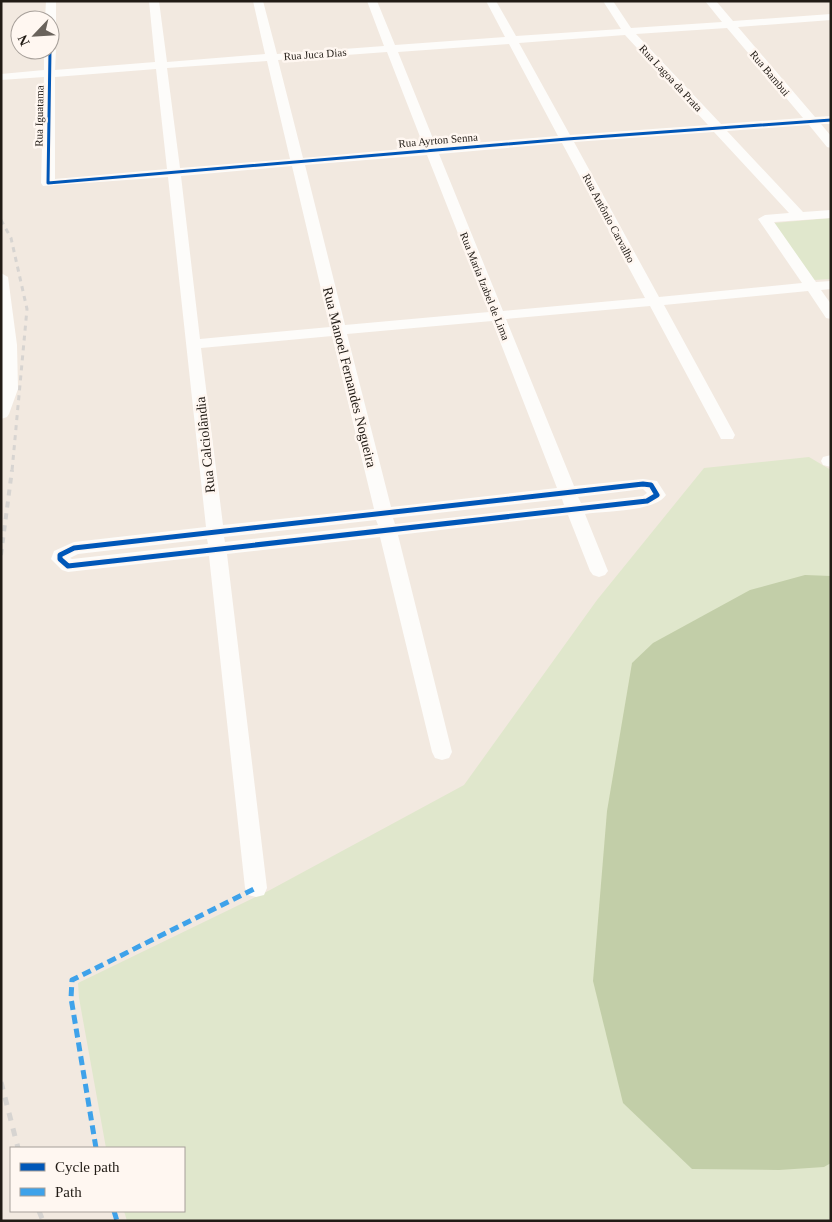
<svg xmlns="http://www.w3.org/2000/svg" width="832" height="1222" font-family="'Times New Roman',serif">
<rect width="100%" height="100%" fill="#f2e9e0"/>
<path fill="#e0e7cc" d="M831,218V279L813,280L774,223Z
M809,457L831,470V1221H127L124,1211H184V1148H106L79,998L78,983L270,890L464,785L597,600L704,468Z"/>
<path fill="#c2cea8" d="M805,575L831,576V1163L824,1167L779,1170L692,1169L623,1103L593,981L607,811L632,663L653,643L750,590Z"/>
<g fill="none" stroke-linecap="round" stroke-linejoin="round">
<path fill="#fdfcfa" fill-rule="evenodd" d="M46,1H56V43L50,46V20H45Z
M149,1H159L167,62L265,54L253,1H263L277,54L384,46L367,1H377L395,45L505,37L486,1H496L516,36L621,29L603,1H613L631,28L722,22L705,1H716L733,21L831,14V20L738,27L815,117L831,116V124H821L831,136V148L827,147L809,125L727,131L803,212L831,210V218L774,222L816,282L831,281V289L821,290L831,304V319L826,318L808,291L664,305L735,435L733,439H721L719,435L650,306L506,319L574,486L643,479L657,481L666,495C655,512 604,511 585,514L608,571L605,575L599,577L593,575L590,571L568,515L398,535L452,752L449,758L442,760L435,758L432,752L380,537L227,554L267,888L264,895L256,897L248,895L245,888L209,556L68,572L62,570L51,559L54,551L74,542L206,527L168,177L43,186L41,183L44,77L1,80V74L44,70V50H50V47L56,50L55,70L155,62ZM727,28L803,118L721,124L636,34ZM625,35L708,125L570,135L519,43ZM509,44L558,136L436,146L398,52ZM387,52L424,147L303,158L278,60ZM267,61L290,159L180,168L167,68ZM156,69L167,169L55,179V77ZM714,132L789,213L765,215L758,219L802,283L659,297L574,142ZM562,143L645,298L503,311L439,154ZM427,155L489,312L345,325L305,165ZM292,166L330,327L200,339L181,176ZM492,321L557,488L391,507L347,334ZM332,336L374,509L223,525L201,348ZM643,489L647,493L643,496L581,503L578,497ZM562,499L564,505L395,524L393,518ZM376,520L378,525L225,542L224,537ZM207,539L208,544L72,559L70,558L78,554Z
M1,273L8,277L17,345L18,389L9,414L7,417L1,419Z
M831,455V467L823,465L821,461L823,457Z"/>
<path stroke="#d7d4d1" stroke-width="3" stroke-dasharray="5 5" stroke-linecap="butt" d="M1,220L11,238L27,309L12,471"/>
<path stroke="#d7d4d1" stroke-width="4" stroke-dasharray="6 6" stroke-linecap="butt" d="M1,555L12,470"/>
<path stroke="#d7d4d1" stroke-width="5" stroke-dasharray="8 8" stroke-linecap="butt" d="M1,1082L18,1148
M39,1211L43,1221"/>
<path stroke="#3ea2ea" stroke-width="5" stroke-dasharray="9 5" stroke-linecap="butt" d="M96,1148L71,998L72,980L256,888
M114,1211L117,1221"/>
<defs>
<path id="cycleway-far1" d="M50,50L48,183L567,139L831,120"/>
<path id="cycleway" d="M643,484L651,485L657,495L647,501L68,566L60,559V555L74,548Z"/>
</defs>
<use href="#cycleway-far1" stroke="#fff7f1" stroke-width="5"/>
<use href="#cycleway" stroke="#fff7f1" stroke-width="8"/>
<use href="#cycleway-far1" stroke="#0057b8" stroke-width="3"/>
<use href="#cycleway" stroke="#0057b8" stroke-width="5"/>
</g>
<g text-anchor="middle" stroke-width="5" stroke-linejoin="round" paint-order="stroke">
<g font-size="11" fill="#211b15" stroke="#fff7f1">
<text transform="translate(315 54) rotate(-4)" y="4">Rua Juca Dias</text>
<text transform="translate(770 73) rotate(50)" y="4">Rua Bambui</text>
<text transform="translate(671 78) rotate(47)" y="4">Rua Lagoa da Prata</text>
<text transform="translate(39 116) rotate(-89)" y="4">Rua Iguatama</text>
<text transform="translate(438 140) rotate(-5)" y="4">Rua Ayrton Senna</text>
<text transform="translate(609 218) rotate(62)" y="4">Rua Antônio Carvalho</text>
<text transform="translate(485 286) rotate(68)" y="4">Rua Maria Izabel de Lima</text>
</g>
<g font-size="14" fill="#211b15" stroke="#fff7f1">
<text transform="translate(350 377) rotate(76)" y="5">Rua Manoel Fernandes Nogueira</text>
<text transform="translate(205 445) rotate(-96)" y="5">Rua Calciolândia</text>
</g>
</g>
<rect width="832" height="1222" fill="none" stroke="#211b15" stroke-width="5"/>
<rect x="10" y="1147" width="175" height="65" fill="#fff7f1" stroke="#a69f99"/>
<rect x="20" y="1163" width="25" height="8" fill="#0057b8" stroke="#a69f99"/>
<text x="55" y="1172" font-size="15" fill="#211b15">Cycle path</text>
<rect x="20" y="1188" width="25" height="8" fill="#3ea2ea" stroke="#a69f99"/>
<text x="55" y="1197" font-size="15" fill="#211b15">Path</text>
<g transform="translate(35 35) rotate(245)"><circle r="24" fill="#fff7f1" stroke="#a69f99"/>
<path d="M0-4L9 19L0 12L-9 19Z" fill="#6a635c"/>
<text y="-8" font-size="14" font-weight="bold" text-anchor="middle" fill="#211b15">N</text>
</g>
</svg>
